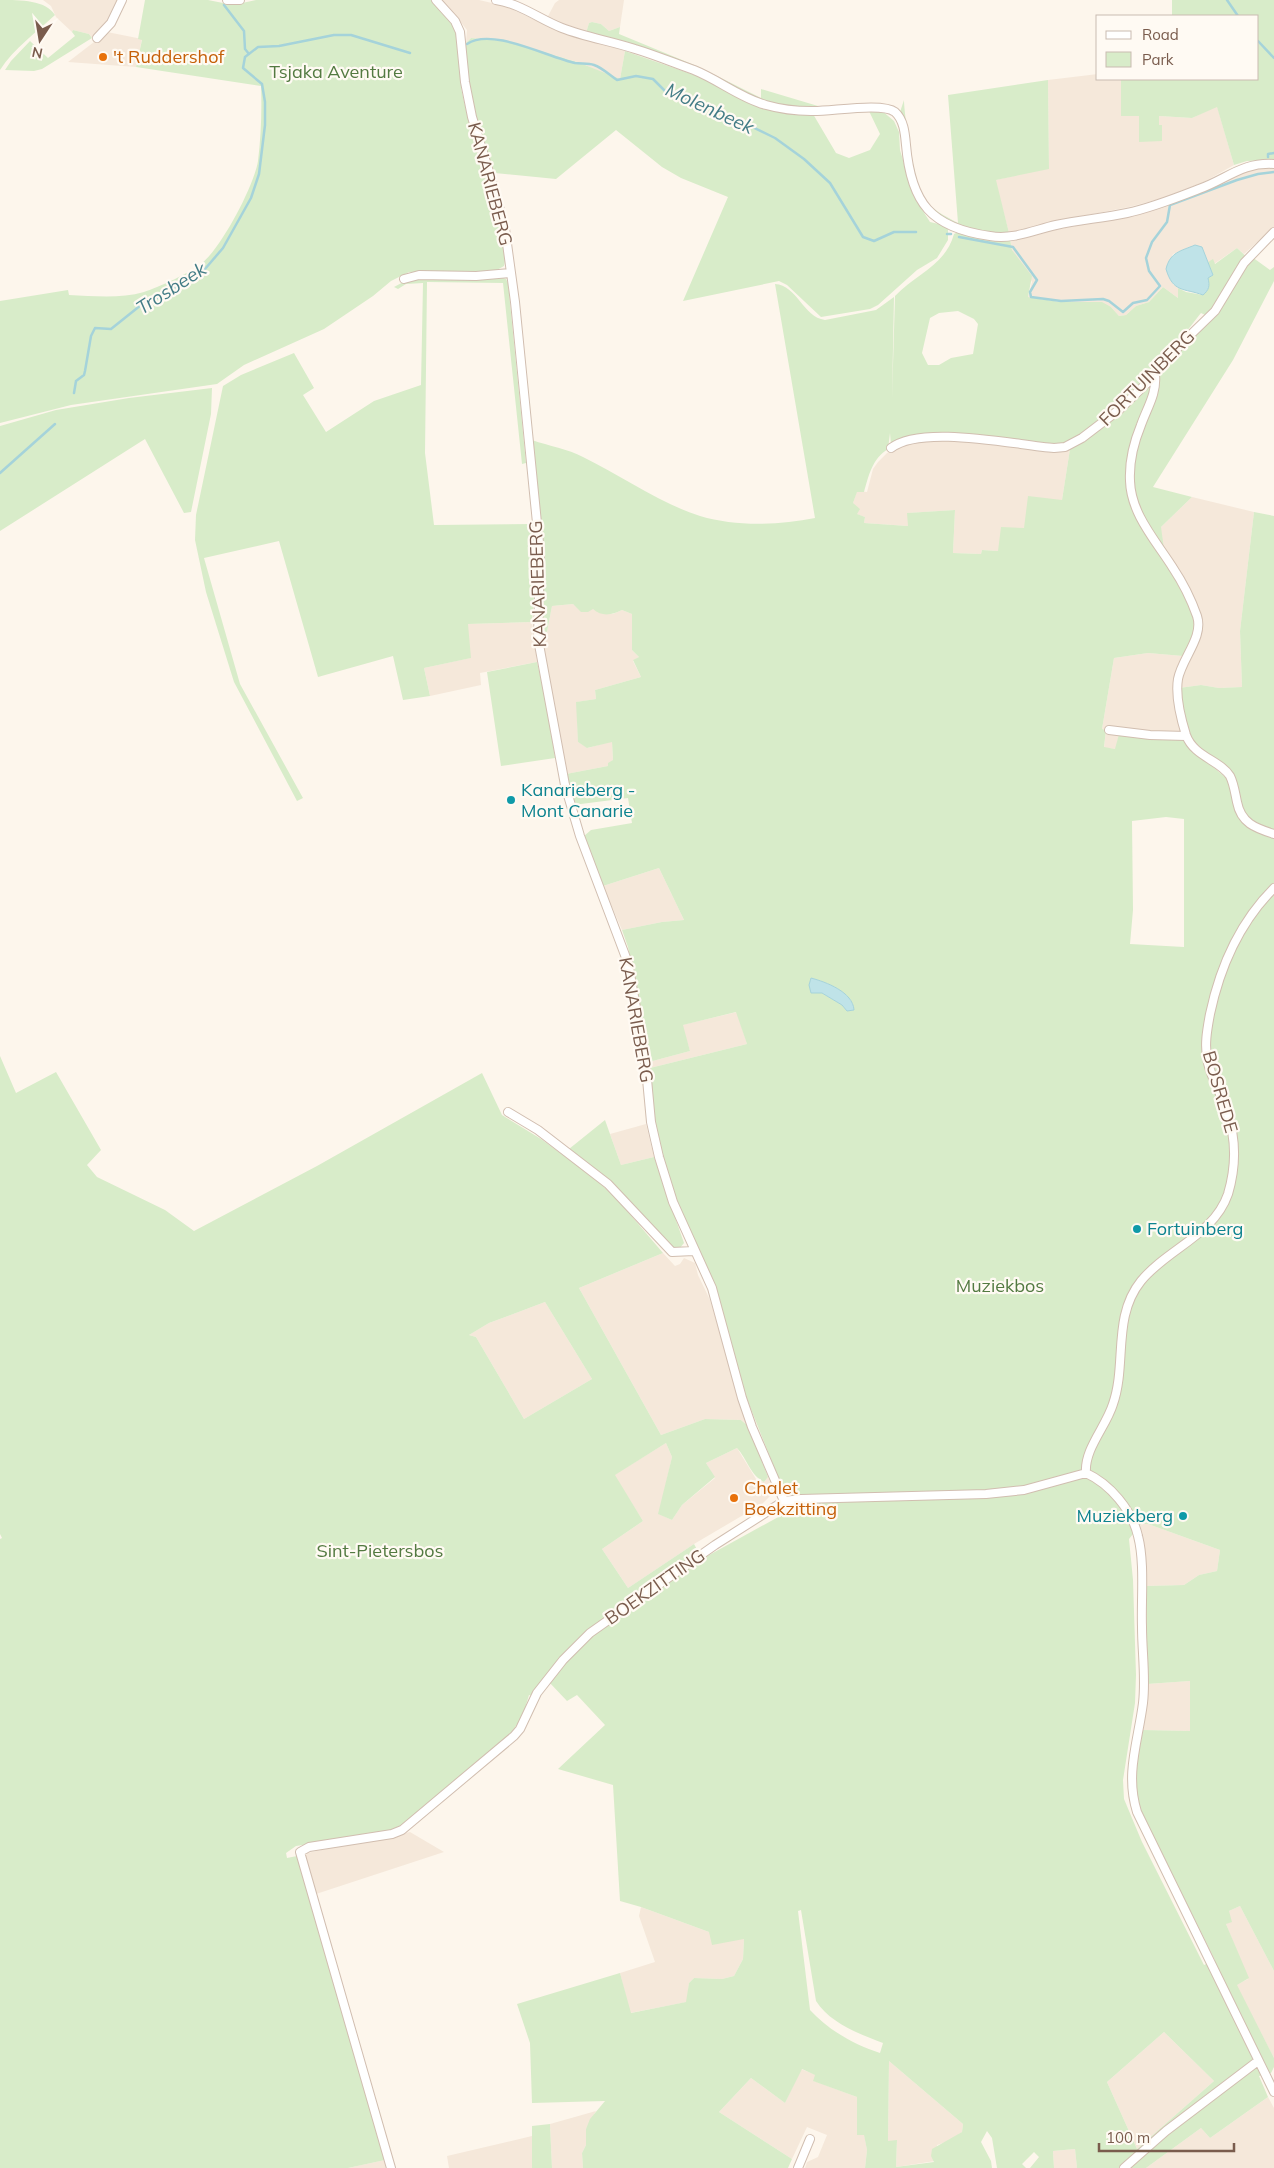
<svg xmlns="http://www.w3.org/2000/svg" width="1274" height="2168" font-family="Mulish,sans-serif">
<rect width="100%" height="100%" fill="#fdf6ec"/>
<path fill="#f5e8da" d="M43,0H118L113,13L102,28L92,38L89,34L73,30L72,32L56,17L51,6Z
M439,0H479L505,6L554,29L625,51L620,79L615,78L580,63L506,41L471,38L466,43L467,30L448,6Z
M559,0H624L620,27L609,31L601,24L592,22L589,23L586,33L547,18L555,3Z
M107,32L142,39L136,67L68,62Z
M1098,74V79H1121V116H1139V142L1162,125L1159,126V116L1192,118L1217,106L1234,165L1204,182L1163,198L1129,207L1072,218L1009,233L995,180L1049,168L1048,80Z
M1274,166V227L1244,254L1237,248L1214,264L1213,260L1208,262L1202,248L1195,245L1173,254L1166,269L1173,284L1178,288V298L1163,287L1149,302L1136,306L1126,315L1119,316L1111,307L1028,297L1032,282L1012,250L1010,239L1106,220L1242,170Z
M942,437L1070,449L1062,500L1024,528L998,551L982,550L981,554L953,553L955,510L908,513V526L864,523L865,517L856,514L853,503L857,491L867,492L873,469L878,462L887,453L914,440Z
M1192,497L1254,512L1240,631L1242,687L1219,688L1201,685L1179,688L1180,677L1198,637L1164,549L1160,530L1161,527Z
M573,604L579,609H593L613,614L622,610L632,614V650L639,657L633,661L641,677L595,690L596,699L577,702L578,742L588,748L612,741L613,760L608,766L566,774L540,631L547,632L552,606Z
M532,622L537,662L480,673L481,685L430,696L424,668L470,658L467,624Z
M1148,653L1183,656L1176,678L1184,733L1152,734L1120,729L1116,749L1104,748L1106,730L1102,729L1114,658Z
M659,868L684,920L662,922L622,930L603,886Z
M737,1012L747,1044L650,1068L649,1062L690,1051L682,1025Z
M646,1124L654,1157L621,1165L610,1134Z
M663,1253L675,1266L680,1264L684,1258L695,1263L698,1275L710,1300L748,1426L741,1420L705,1419L661,1435L579,1288Z
M545,1302L592,1379L524,1419L476,1337L469,1335L489,1323Z
M666,1443L672,1457L659,1514L672,1520L682,1505L715,1478L706,1463L737,1448L756,1479L764,1482L768,1477L774,1492L762,1504L694,1544L628,1588L602,1549L643,1521L614,1475Z
M1140,1524H1148L1220,1550L1217,1571L1199,1575L1184,1585L1146,1586Z
M1190,1681V1731L1143,1730L1147,1684Z
M410,1832L444,1852L316,1894L304,1861L307,1853Z
M1240,1906L1274,1971V2058L1236,1985L1248,1979L1226,1924L1229,1911Z
M641,1907L709,1932L744,1939L743,1959L734,1976L722,1979L694,1978L689,1983L687,2002L630,2013L620,1973L655,1962L639,1916Z
M1164,2032L1214,2081L1137,2149L1107,2082Z
M889,2061L963,2124L962,2132L949,2141L937,2145L935,2161L896,2167L897,2141H888Z
M801,2069L816,2075L814,2081L857,2097V2134H864L867,2150L865,2168H805L807,2162L818,2157L827,2135L807,2127L792,2159L719,2112L751,2078L785,2103Z
M1268,2097L1274,2108V2168H1146L1201,2128L1210,2138Z
M596,2111L586,2129V2145L582,2153L583,2168H552L550,2124Z
M532,2136V2168H449L447,2156Z
M1075,2149L1077,2168H1054L1053,2151Z
M391,2159L393,2168H348L385,2160Z"/>
<path fill="#d8ecc9" fill-rule="evenodd" d="M0,0C22,0 45,0 55,15C37,32 14,48 0,70Z
M145,0H208L233,5L256,0H431C439,8 452,19 456,29C464,51 457,75 463,97C467,116 472,134 477,153C485,183 512,234 504,266L495,271L409,272L391,281L373,296L324,329L244,365L217,384L71,405L0,423V301L68,290L69,295C93,296 120,299 144,292C157,288 192,272 202,263C221,248 254,186 258,161C261,137 262,110 261,86L136,67L142,40L138,39Z
M1172,0H1274V160L1247,161L1234,165L1217,107L1192,118L1159,116V125H1162V141L1139,142V116H1121V79H1258V16H1172Z
M592,22L601,24L609,31L620,27L619,34L699,67L761,98V89L818,106L820,108L778,105L756,100L715,79L586,33L589,23Z
M73,30L89,34L92,38L42,69L34,71L5,70L11,61L30,41L48,58L75,36L72,32Z
M471,38L506,41L580,63L620,79L625,51L700,77L748,103L762,108L813,114L836,153L849,158L870,150L880,134L869,111L881,110L894,121L899,132L900,150L914,197L930,222L943,225L948,229V240L937,258L917,270L878,305L870,309L821,317L787,285L779,281L683,301L728,197L681,178L662,167L616,130L556,179L495,173L476,126L470,94L466,49V43Z
M1048,80L1049,169L996,180L1009,233H988L953,224L934,213L916,189L900,112L904,100C904,116 915,185 924,198C932,210 945,216 958,223L948,95Z
M958,232L987,239H1010L1012,250L1032,276L1028,297L1060,302H1102L1111,307L1119,316L1126,315L1136,306L1149,302L1163,287L1178,298V288L1186,292L1203,295C1209,290 1210,286 1208,278L1213,275L1208,262L1213,259L1215,264L1237,248L1250,260L1252,257L1270,270L1274,267V281L1233,360L1153,487L1192,497L1161,527L1164,549C1138,512 1121,488 1137,441C1142,426 1149,412 1154,397H1150C1140,422 1126,450 1127,477C1128,503 1142,530 1157,551C1170,569 1200,605 1195,628C1194,638 1187,648 1183,656L1148,653L1114,658L1102,729L1106,730L1104,747L1115,749L1119,734L1184,738L1200,756L1225,777L1229,773L1206,757L1189,735L1179,688L1201,685L1219,688L1242,687L1240,631L1254,512L1274,516V1971L1240,1906L1229,1911L1232,1922L1226,1924L1249,1978L1237,1985L1274,2058V2067L1271,2073L1259,2076L1268,2097L1210,2138L1201,2128L1146,2168H1077L1075,2149L1053,2151L1054,2168H1030L1039,2157L1034,2152L1022,2164L1026,2168H997L992,2138L987,2131L981,2142L991,2161L992,2168H865L867,2150L864,2135H857V2097L813,2081L815,2075L802,2069L785,2103L751,2078L719,2112L792,2159L788,2168H583L582,2153L586,2145V2129L590,2119L605,2101L532,2103L530,2043L517,2004L620,1973L631,2013L686,2002L689,1983L694,1978L722,1979L734,1976L743,1959L744,1939L712,1945L709,1932L641,1907L620,1901L613,1785L558,1769L605,1725L577,1695L567,1701L549,1682L536,1697L529,1695L523,1715L510,1735L403,1826L389,1832L296,1846L286,1853L287,1858L297,1856L306,1874L385,2160L348,2168H0V1539L2,1538L0,1534V1056L16,1093L56,1072L101,1150L87,1165L97,1177L165,1210L194,1231L317,1166L482,1073L502,1115L541,1139L593,1177L617,1199L663,1253L579,1288L661,1435L705,1419L741,1420L748,1426L768,1477L764,1482C751,1476 747,1459 737,1448L706,1463L715,1477L682,1505L672,1520L658,1514L672,1457L666,1443L615,1475L643,1521L602,1549L628,1588L694,1544L702,1559L791,1510L747,1399L716,1291L680,1209L652,1124L650,1068L747,1044L736,1012L683,1025L690,1051L649,1062L628,947L622,930L662,922L684,920L659,868L603,886L584,836L591,830L632,823L628,798L573,805L566,774L608,766V763L613,760L612,742L587,748L578,742L576,702L596,699L595,690L641,677L633,660L639,657L632,650V614L622,610C612,615 602,617 593,609L588,612H581L573,604L552,606L547,632L540,631L542,571L539,507L532,440C549,446 568,449 583,457C622,476 659,503 700,516C737,527 778,525 815,518L775,284C797,285 803,317 825,320L876,310L894,297L892,399L895,296C917,273 945,266 954,234ZM958,311L974,319L978,324L973,354L951,358L939,365H928L922,353L930,318L939,313ZM1201,313L1205,315L1161,369L1116,415L1105,425L1070,449L1062,500L1028,496L1024,528L1001,527L998,551L982,550L981,554L953,553L955,510L907,513L908,526L864,523L865,517L857,514L860,509L853,503L857,492H864C869,475 872,459 888,449L890,433L891,445L922,436L935,434C958,436 981,438 1003,441C1021,443 1039,448 1057,445C1104,439 1172,350 1201,313ZM1166,817L1184,819V947L1130,944L1133,910L1132,821ZM811,978C826,982 853,992 854,1010L847,1011L842,1005L822,993H811L809,985ZM545,1302L592,1379L524,1419L476,1337L469,1335L489,1323ZM1141,1524H1148L1220,1550L1217,1571L1199,1575L1184,1585L1146,1586L1147,1684L1190,1681V1731L1143,1730C1138,1761 1130,1783 1141,1813L1215,1960L1204,1965L1142,1842L1124,1799L1123,1780L1135,1703L1136,1675L1133,1580L1129,1539ZM801,1910L816,2001C830,2023 859,2034 883,2043L880,2053C855,2045 828,2030 810,2010L798,1911ZM1164,2032L1214,2081L1137,2149L1107,2082ZM889,2061L963,2124L962,2132L932,2149L931,2156L934,2162L896,2167L897,2140L888,2141Z
M501,277L506,279L508,283L526,463L522,464L503,283L427,282L425,453L434,525L533,524L536,576L532,622L468,624L471,658L424,668L430,696L403,700L393,656L318,677L279,541L204,558L240,684L303,798L297,801L234,682L206,592L195,540L196,515L223,386L241,375L294,353L314,388L303,395L326,432L374,401L421,385L423,283L406,284L398,289L394,287L409,279Z
M212,388L211,414L191,512L184,513L145,439L0,531V426L56,410L129,398Z
M537,662L548,710L555,758L501,766L487,672Z
M605,1120L621,1165L654,1157L684,1243L679,1249L673,1250L597,1172L569,1149Z
M550,2124L552,2168H532V2126Z"/>
<path fill="#bfe3e8" stroke="#a5d3da" d="M1195,245L1202,247L1213,275L1208,278C1210,286 1209,290 1203,295C1184,288 1173,293 1166,269C1170,252 1181,251 1195,245Z
M811,978C826,982 853,992 854,1010L847,1011L842,1005L822,993H811L809,985Z"/>
<g fill="none" stroke-linecap="round" stroke-linejoin="round">
<path stroke="#a5d3da" stroke-width="2.5" d="M1227,0L1238,16
M224,5L244,31L245,49L249,54
M1258,41L1274,58
M467,44C492,27 547,57 575,63C581,64 588,63 594,65C603,68 609,75 617,80L636,76L653,79L666,92L675,96L701,102L775,138L804,159L830,183L863,237L874,241L894,232H916
M1268,157V154L1274,153
M947,234H951
M959,237L1013,247L1037,280L1030,292L1031,297L1061,301L1103,299L1109,301L1123,312L1133,303L1147,300L1160,286L1149,271L1146,258L1152,242L1167,222L1170,205L1237,180L1258,174L1274,172
M74,393L76,381L84,375L85,371L91,336L95,328L111,329L146,301L157,298L205,269L223,248L251,198L259,174L265,125V102L262,84L243,68L245,57L258,47L279,46L334,35H351L410,53
M0,473L55,424"/>
<defs>
<path id="street" d="M227,0H240
M436,0L455,21L460,32L465,82L472,117L494,188L505,229L515,302L540,553L538,639L565,785L580,836L628,963L645,1058L651,1122L659,1157L673,1202L712,1288L742,1398L752,1427L784,1501
M496,0C521,4 539,19 562,28C585,37 611,41 635,49C655,55 674,63 694,70C719,80 740,98 766,105C780,109 796,111 811,111C829,112 882,102 895,112C904,120 905,134 906,145C911,203 931,228 990,236C1013,240 1034,230 1056,225C1079,220 1103,218 1127,213C1151,208 1176,198 1199,189C1227,179 1242,162 1274,164
M97,38L111,23L122,0
M404,279L419,275L476,276L511,273
M1155,375C1157,393 1147,408 1141,425C1134,442 1129,462 1130,481C1131,514 1156,541 1173,568C1183,583 1191,599 1197,616C1204,637 1182,658 1178,679C1175,697 1181,719 1186,735C1194,757 1220,760 1230,776C1234,784 1235,793 1237,802C1241,823 1255,828 1274,834
M891,448C922,424 1015,445 1054,448L1065,447L1082,438L1120,409L1147,383L1181,344L1215,311L1244,263L1274,232
M1109,730L1150,735L1186,736
M508,1112L538,1130L608,1184L672,1252L694,1251
M1086,1473C1110,1484 1132,1510 1138,1536C1145,1563 1141,1599 1142,1627C1142,1652 1146,1678 1143,1703C1138,1742 1125,1774 1137,1812L1274,2092
M1086,1473C1084,1449 1106,1427 1113,1404C1127,1364 1112,1317 1141,1281C1167,1249 1214,1235 1228,1194C1236,1167 1236,1138 1227,1112C1222,1095 1212,1080 1208,1063C1204,1046 1207,1030 1210,1014C1220,967 1239,923 1274,888
M391,2168L300,1852L309,1847L392,1834L402,1830L514,1736L520,1729L537,1693L563,1660L590,1633L715,1545L784,1501L801,1499L986,1494L1024,1490L1086,1473
M798,2168L810,2139
M1124,2168L1166,2131L1258,2061"/>
</defs>
<use href="#street" stroke="#d1beb0" stroke-width="10"/>
<use href="#street" stroke="#fff" stroke-width="8"/>
</g>
<g fill="#e8710a" stroke="#fffaf3" stroke-width="2">
<circle cx="103" cy="57" r="5"/>
<circle cx="734" cy="1498" r="5"/>
</g>
<g fill="#0f9aa8" stroke="#fffaf3" stroke-width="2">
<circle cx="511" cy="800" r="5"/>
<circle cx="1137" cy="1229" r="5"/>
<circle cx="1183" cy="1516" r="5"/>
</g>
<g text-anchor="middle" stroke-width="4.5" stroke-linejoin="round" paint-order="stroke">
<g font-size="18" fill="#c56008" stroke="#fffaf3" text-anchor="start">
<text x="113" y="63">'t Ruddershof</text>
<text x="744" y="1494">Chalet<tspan x="744" dy="21">Boekzitting</tspan></text>
</g>
<g font-size="18" fill="#537a41" stroke="#fffaf3">
<text x="336" y="78">Tsjaka Aventure</text>
<text x="1000" y="1292">Muziekbos</text>
<text x="380" y="1557">Sint-Pietersbos</text>
</g>
<g font-size="18" fill="#7a5c4d" stroke="#fffaf3">
<text transform="translate(490 184) rotate(75)" y="6">KANARIEBERG</text>
<text transform="translate(1147 378) rotate(-45)" y="6">FORTUINBERG</text>
<text transform="translate(538 584) rotate(-92)" y="6">KANARIEBERG</text>
<text transform="translate(636 1020) rotate(80)" y="6">KANARIEBERG</text>
<text transform="translate(1220 1092) rotate(74)" y="6">BOSREDE</text>
<text transform="translate(655 1587) rotate(-35)" y="6">BOEKZITTING</text>
</g>
<g font-size="18" fill="#0d838f" stroke="#fffaf3" text-anchor="start">
<text x="521" y="796">Kanarieberg -<tspan x="521" dy="21">Mont Canarie</tspan></text>
<text x="1147" y="1235">Fortuinberg</text>
<text x="1173" y="1522" text-anchor="end">Muziekberg</text>
</g>
<g font-size="19" font-style="italic" fill="#437c86" stroke="#fffaf3">
<text transform="translate(710 108) rotate(25)" y="7">Molenbeek</text>
<text transform="translate(171 288) rotate(-33)" y="7">Trosbeek</text>
</g>
</g>
<rect x="1096" y="15" width="162" height="65" fill="#fffaf3" stroke="#cabbb1"/>
<rect x="1106" y="31" width="25" height="8" fill="#ffffff" stroke="#cabbb1"/>
<text x="1142" y="40" font-size="15" fill="#7a5c4d">Road</text>
<rect x="1106" y="52" width="25" height="15" fill="#d8ecc9" stroke="#cabbb1"/>
<text x="1142" y="65" font-size="15" fill="#7a5c4d">Park</text>
<g transform="translate(40 40) rotate(192)" stroke="#fffaf3" stroke-width="4" paint-order="stroke">
<path d="M0-4L9 19L0 12L-9 19Z" fill="#7a5c4d"/>
<text y="-8" font-size="14" font-weight="bold" text-anchor="middle" fill="#7a5c4d">N</text>
</g>
<path d="M1099 2143v8h135v-8" fill="none" stroke="#7a5c4d" stroke-width="2.5"/>
<text x="1106" y="2143" font-size="15" fill="#7a5c4d" stroke="#fffaf3" stroke-width="4" paint-order="stroke">100 m</text>
</svg>
